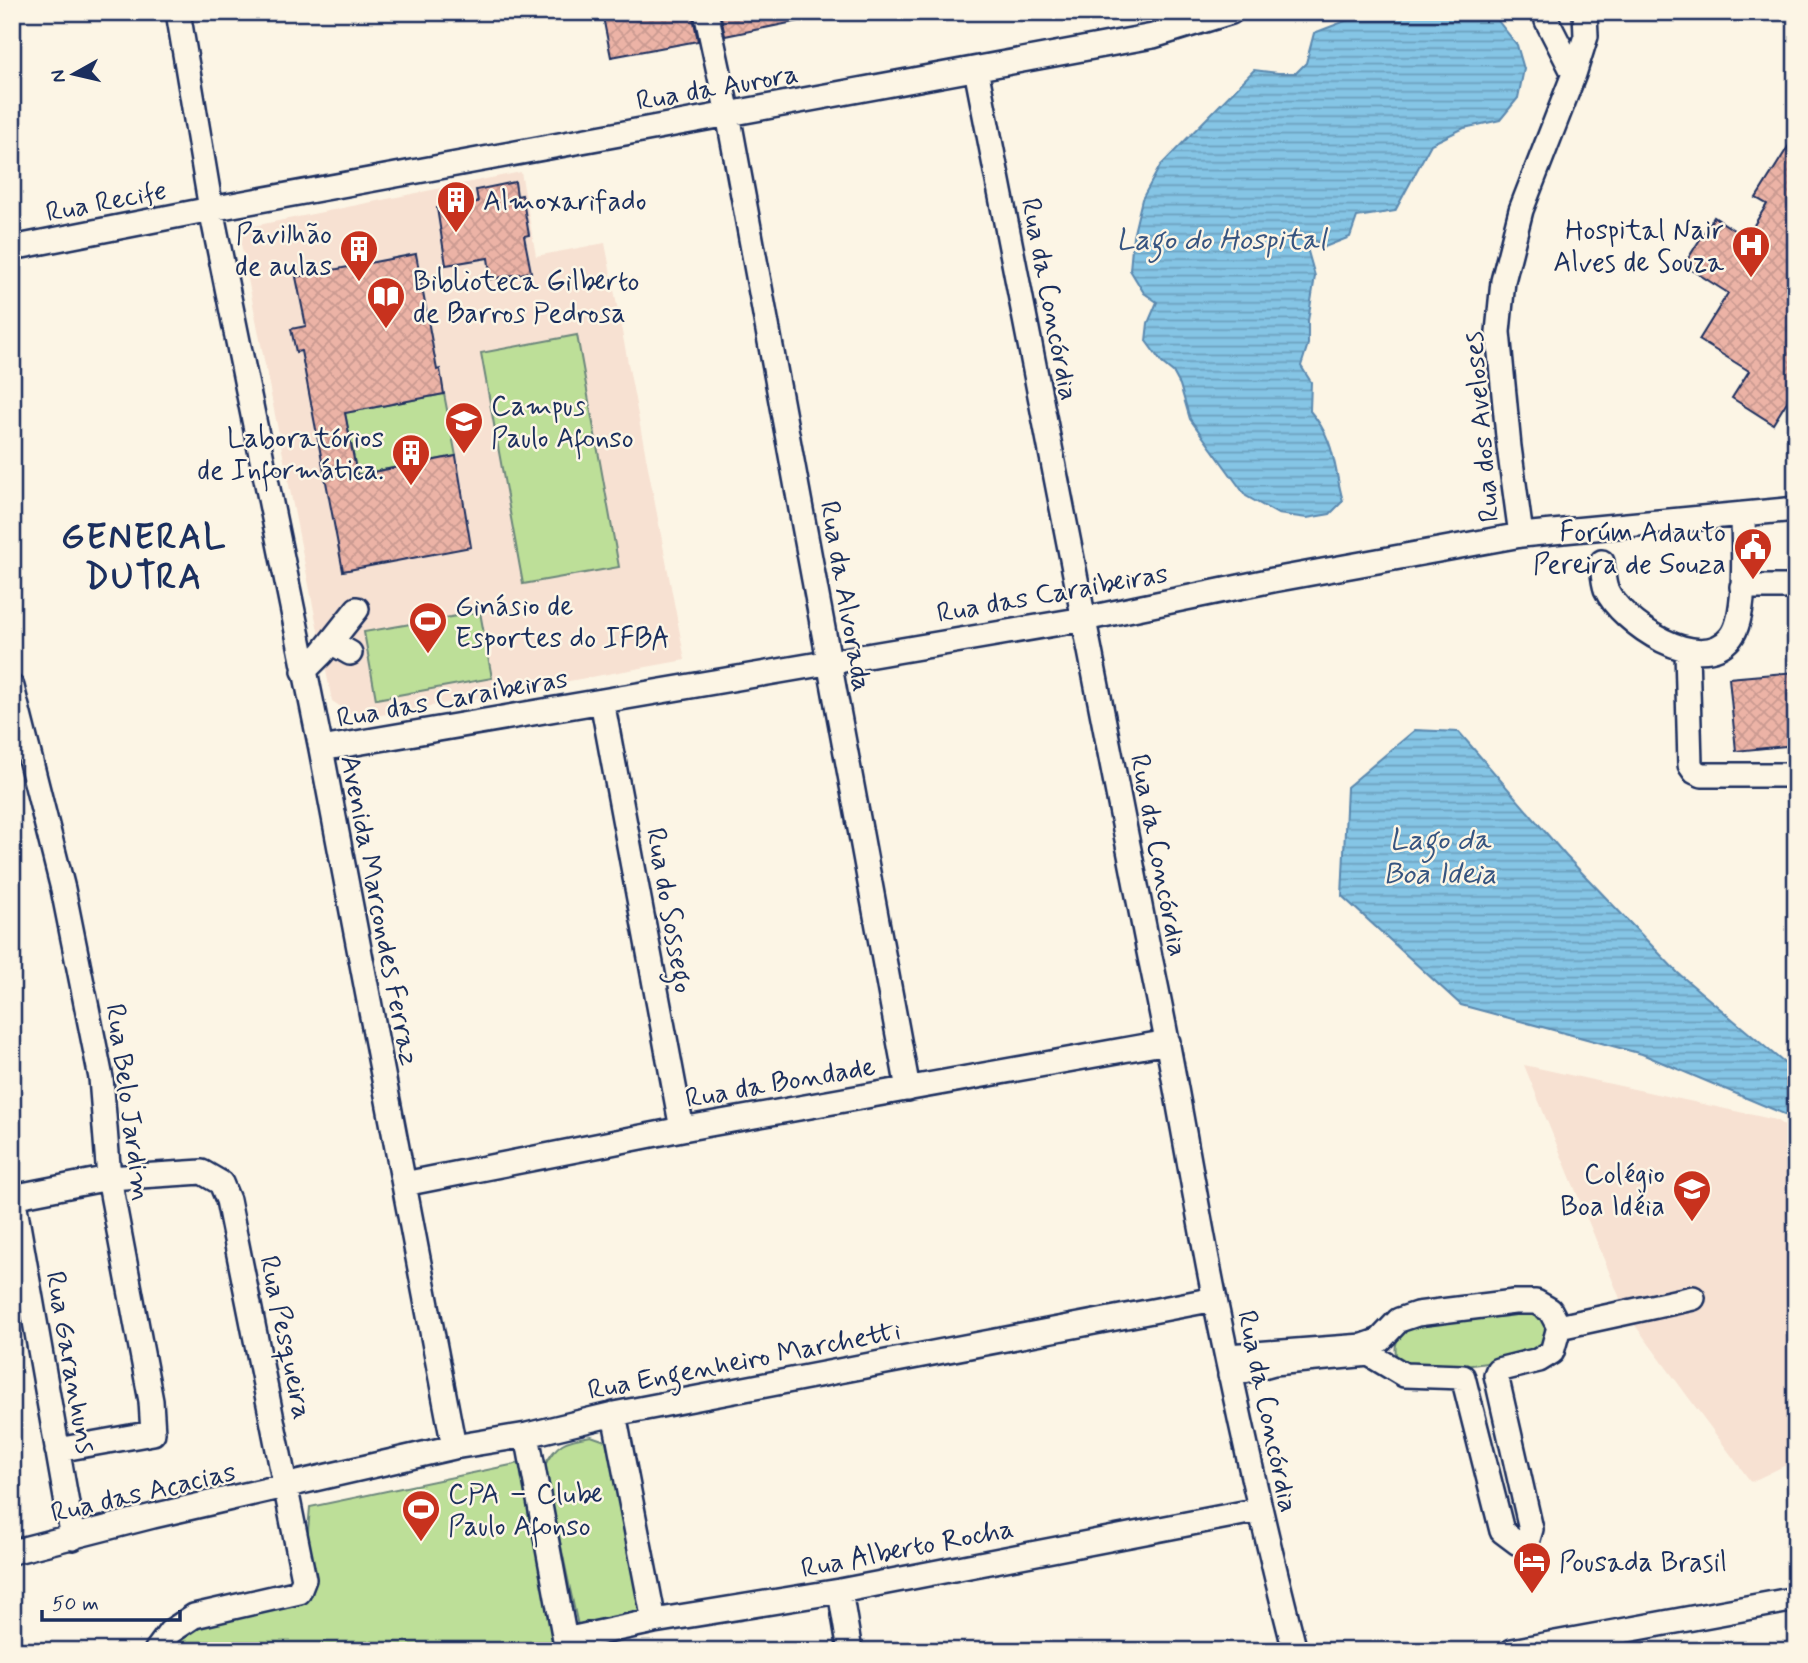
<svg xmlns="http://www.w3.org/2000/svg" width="1808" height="1663" font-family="Mynerve,sans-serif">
<defs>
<pattern id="water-rules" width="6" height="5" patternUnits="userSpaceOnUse" patternTransform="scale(1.75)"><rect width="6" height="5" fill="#85c5e5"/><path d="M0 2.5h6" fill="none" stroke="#6ca0bd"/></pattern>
<pattern id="building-cross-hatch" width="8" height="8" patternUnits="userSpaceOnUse" patternTransform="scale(1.75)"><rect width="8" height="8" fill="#ecb3a6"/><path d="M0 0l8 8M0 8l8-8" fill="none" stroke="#ca9a91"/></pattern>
</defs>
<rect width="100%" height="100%" fill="#fcf5e5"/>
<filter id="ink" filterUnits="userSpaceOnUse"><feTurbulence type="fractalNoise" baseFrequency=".0143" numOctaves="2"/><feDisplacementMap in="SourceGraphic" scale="14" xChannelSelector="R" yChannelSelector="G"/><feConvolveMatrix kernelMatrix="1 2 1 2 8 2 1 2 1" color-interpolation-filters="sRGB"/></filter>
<g filter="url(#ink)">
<path fill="#f7e1d2" d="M521,172L536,256L605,243L685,660L359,719L332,701L238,229Z
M1524,1065L1776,1120L1796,1134V1460L1751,1482L1626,1313Z"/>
<path fill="#bddf98" stroke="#6c877b" stroke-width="2" d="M577,335L619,567L523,584L481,353Z
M444,394L456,456L357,475L345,413Z
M480,612L492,678L376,699L364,632Z
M1532,1311C1545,1316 1548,1326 1549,1339L1532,1357L1412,1373L1397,1359C1393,1345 1397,1338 1406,1327Z
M591,1436L611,1443L646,1606L639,1617L578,1626L544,1467C556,1443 565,1440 591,1436Z
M520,1463L555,1651H175L190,1627L304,1579L310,1507Z"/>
<path fill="url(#water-rules)" stroke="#5b89af" stroke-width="2" d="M1412,12H1491L1517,45L1524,69L1518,98L1500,120L1464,128L1431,144L1395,211L1357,217L1350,237L1322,248L1316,241L1308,242L1307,248L1315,276L1308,321V344L1301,366L1311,382L1310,411C1336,441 1333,465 1343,501L1330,514L1307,518L1278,514L1246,496L1190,419L1180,385L1173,372L1162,363L1146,341L1148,323L1157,302L1144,293L1130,270L1133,237L1142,199L1160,166L1254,70L1278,73H1296L1306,63L1314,33L1348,20Z
M1415,730L1459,732L1566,856L1678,973L1796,1073V1119L1642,1054L1461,1005L1342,896L1347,787Z"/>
<path fill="url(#building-cross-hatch)" stroke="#1b2f5e" stroke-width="2" d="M602,12H692L698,41L611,57Z
M720,12H808L809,19L725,36Z
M1796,134V387L1773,424L1732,398L1749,371L1699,340L1728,293L1684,265L1714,217L1746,238L1767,204L1756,198Z
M515,182L517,196L522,195L529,235L524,236L531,272L491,279L488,258L446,265L437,208L478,202L476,190Z
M416,254L437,370L440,369L444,394L345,413L357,475L456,456L471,547L343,571L301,351L296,352L291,329L306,326L296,277Z
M1796,672V745L1736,751L1729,678Z"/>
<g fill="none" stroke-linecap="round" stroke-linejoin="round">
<defs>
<path id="minor" d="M178,12L211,209L321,749L454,1447
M706,12L728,114L908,1089
M1547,21L1574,74
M976,69L1150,957C1175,1071 1192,1186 1215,1300C1239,1418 1265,1534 1295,1651
M12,248L211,209L1153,36L1231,12
M1521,535L1509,447L1498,332L1503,281L1521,210L1574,74L1586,36L1585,12
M1602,562C1603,570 1603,581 1606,589C1621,623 1700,676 1731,637C1748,616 1743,542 1743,514
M1742,587H1796
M331,642L350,653
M1687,650L1690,765L1695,772L1702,775H1796
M304,671L322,653L357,609
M12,687L63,889L101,1078L109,1178L151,1401L153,1433L57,1450
M602,701L682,1129
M321,749L1084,619L1273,580L1521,535L1796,509
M404,1184L682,1129L1168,1042
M13,1196L73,1538
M12,1197L109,1178L202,1172L221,1183L228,1200L304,1579L299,1592L194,1616L170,1632L156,1651
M1559,1327L1693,1298
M1228,1356L1363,1346L1380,1340L1399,1320L1417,1314L1514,1302H1536L1550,1310L1559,1327L1552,1352L1539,1360L1498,1370L1496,1375L1531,1529L1528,1539L1518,1543L1502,1531L1463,1377L1404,1375L1369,1354L1274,1363L1230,1375
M614,1414L654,1621
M527,1435L567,1651
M12,1552L153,1516L454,1447L527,1435L614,1414L1215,1299
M840,1591L850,1651
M565,1640L654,1621L840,1591L1259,1510
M1512,1651L1796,1599"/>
</defs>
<use href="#minor" stroke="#1b2f5e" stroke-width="28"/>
<use href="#minor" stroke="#fcf5e5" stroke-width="23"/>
</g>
</g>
<defs>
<symbol id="building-pin" viewBox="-11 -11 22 30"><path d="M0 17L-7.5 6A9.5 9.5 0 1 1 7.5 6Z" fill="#c8321e" stroke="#fcf5e5"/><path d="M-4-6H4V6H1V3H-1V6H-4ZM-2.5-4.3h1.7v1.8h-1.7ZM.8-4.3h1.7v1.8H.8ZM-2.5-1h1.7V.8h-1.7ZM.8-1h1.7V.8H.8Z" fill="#fff"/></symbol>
<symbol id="hospital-pin" viewBox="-11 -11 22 30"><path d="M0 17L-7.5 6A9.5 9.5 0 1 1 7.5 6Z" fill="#c8321e" stroke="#fcf5e5"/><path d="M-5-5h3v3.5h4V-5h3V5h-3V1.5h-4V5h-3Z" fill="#fff"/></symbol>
<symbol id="library-pin" viewBox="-11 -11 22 30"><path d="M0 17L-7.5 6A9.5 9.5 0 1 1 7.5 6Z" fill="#c8321e" stroke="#fcf5e5"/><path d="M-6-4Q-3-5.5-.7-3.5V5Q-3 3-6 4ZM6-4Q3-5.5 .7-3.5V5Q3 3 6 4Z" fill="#fff"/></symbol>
<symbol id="university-pin" viewBox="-11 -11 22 30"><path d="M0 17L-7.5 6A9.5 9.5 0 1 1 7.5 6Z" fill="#c8321e" stroke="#fcf5e5"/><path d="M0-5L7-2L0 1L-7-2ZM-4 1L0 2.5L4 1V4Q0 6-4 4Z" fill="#fff"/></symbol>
<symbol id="civic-pin" viewBox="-11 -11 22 30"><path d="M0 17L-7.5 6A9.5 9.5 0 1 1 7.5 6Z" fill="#c8321e" stroke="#fcf5e5"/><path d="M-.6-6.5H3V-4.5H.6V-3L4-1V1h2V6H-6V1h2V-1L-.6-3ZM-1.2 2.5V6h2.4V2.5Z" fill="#fff"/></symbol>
<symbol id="stadium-pin" viewBox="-11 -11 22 30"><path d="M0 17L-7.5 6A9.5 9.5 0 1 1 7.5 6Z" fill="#c8321e" stroke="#fcf5e5"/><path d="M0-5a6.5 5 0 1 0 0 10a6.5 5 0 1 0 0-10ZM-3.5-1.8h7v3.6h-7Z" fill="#fff"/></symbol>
<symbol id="school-pin" viewBox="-11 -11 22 30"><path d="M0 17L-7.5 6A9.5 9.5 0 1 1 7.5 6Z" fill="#c8321e" stroke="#fcf5e5"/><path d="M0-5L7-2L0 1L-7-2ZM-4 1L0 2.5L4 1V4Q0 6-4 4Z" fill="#fff"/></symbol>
<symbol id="hotel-pin" viewBox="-11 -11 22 30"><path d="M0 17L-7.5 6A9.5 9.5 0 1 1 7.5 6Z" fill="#c8321e" stroke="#fcf5e5"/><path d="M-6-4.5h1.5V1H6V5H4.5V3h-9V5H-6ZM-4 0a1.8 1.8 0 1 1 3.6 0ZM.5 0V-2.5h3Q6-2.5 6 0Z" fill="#fff"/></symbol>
</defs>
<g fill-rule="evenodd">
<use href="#building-pin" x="434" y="178" width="44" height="60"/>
<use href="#hospital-pin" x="1729" y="223" width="44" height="60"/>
<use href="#building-pin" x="337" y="227" width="44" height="60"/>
<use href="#library-pin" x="364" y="274" width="44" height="60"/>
<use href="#university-pin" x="442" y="399" width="44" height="60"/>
<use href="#building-pin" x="389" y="431" width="44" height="60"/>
<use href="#civic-pin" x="1731" y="525" width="44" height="60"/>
<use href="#stadium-pin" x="406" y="599" width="44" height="60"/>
<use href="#school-pin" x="1670" y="1167" width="44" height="60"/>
<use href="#stadium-pin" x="399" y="1487" width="44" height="60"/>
<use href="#hotel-pin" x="1510" y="1539" width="44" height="60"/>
</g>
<g text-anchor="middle" stroke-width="5" stroke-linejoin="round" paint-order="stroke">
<g font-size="28" fill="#1b2f5e" stroke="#fcf5e5">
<text transform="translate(717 86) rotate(-10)" y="10">Rua da Aurora</text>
<text transform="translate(106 200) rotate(-11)" y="10">Rua Recife</text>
<text transform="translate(1051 299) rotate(79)" y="10">Rua da Concórdia</text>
<text transform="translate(1480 427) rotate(-95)" y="10">Rua dos Aveloses</text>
<text transform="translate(1052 592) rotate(-10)" y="10">Rua das Caraibeiras</text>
<text transform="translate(847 596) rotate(80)" y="10">Rua da Alvorada</text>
<text transform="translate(452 697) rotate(-10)" y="10">Rua das Caraibeiras</text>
<text transform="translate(1160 855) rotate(79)" y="10">Rua da Concórdia</text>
<text transform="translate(381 910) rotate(79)" y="10">Avenida Marcondes Ferraz</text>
<text transform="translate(671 910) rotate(80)" y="10">Rua do Sossego</text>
<text transform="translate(780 1081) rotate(-10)" y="10">Rua da Bondade</text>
<text transform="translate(130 1102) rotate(82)" y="10">Rua Belo Jardim</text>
<text transform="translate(287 1337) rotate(78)" y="10">Rua Pesqueira</text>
<text transform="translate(744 1359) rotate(-11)" y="10">Rua Engenheiro Marchetti</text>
<text transform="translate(72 1362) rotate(80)" y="10">Rua Garanhuns</text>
<text transform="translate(1269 1411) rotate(78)" y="10">Rua da Concórdia</text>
<text transform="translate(143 1491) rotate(-13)" y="10">Rua das Acacias</text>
<text transform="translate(907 1547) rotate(-11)" y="10">Rua Alberto Rocha</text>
</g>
<g font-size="28" fill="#1b2f5e" stroke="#fcf5e5" text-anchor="start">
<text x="483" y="210">Almoxarifado</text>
<text x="1724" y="239" text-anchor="end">Hospital Nair<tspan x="1724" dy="32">Alves de Souza</tspan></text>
<text x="332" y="243" text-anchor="end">Pavilhão<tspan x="332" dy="32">de aulas</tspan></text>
<text x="413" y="290">Biblioteca Gilberto<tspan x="413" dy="32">de Barros Pedrosa</tspan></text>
<text x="491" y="415">Campus<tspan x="491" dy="32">Paulo Afonso</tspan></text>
<text x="384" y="447" text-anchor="end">Laboratórios<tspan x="384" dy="32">de Informática.</tspan></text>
<text x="1726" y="541" text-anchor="end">Forúm Adauto<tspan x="1726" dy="32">Pereira de Souza</tspan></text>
<text x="455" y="615">Ginásio de<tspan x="455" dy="32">Esportes do IFBA</tspan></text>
<text x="1665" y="1183" text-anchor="end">Colégio<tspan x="1665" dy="32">Boa Idéia</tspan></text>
<text x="448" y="1503">CPA – Clube<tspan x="448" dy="32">Paulo Afonso</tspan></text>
<text x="1559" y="1571">Pousada Brasil</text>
</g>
<g font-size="30" font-style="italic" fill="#365480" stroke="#fcf5e5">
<text x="1221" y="249">Lago do Hospital</text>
<text x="1440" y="849">Lago da<tspan x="1440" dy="34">Boa Ideia</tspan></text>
</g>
<g font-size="35" font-weight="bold" letter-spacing="2" fill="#1b2f5e" stroke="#fcf5e5">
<text x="144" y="548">GENERAL<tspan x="144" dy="40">DUTRA</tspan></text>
</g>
</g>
<rect width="1808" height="1663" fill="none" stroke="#fcf5e5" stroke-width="42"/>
<rect x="21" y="21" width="1766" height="1621" fill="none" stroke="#1b2f5e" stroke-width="2.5" filter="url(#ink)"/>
<g transform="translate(74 74) rotate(262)" stroke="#fcf5e5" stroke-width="5" paint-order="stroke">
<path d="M0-5L12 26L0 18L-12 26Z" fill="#1b2f5e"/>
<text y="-10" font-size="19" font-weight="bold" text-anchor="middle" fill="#1b2f5e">N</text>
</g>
<path d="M42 1610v10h138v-10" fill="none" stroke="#1b2f5e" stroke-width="3.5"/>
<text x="52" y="1610" font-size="21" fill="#1b2f5e" stroke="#fcf5e5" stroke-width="5" paint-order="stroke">50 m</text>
</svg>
